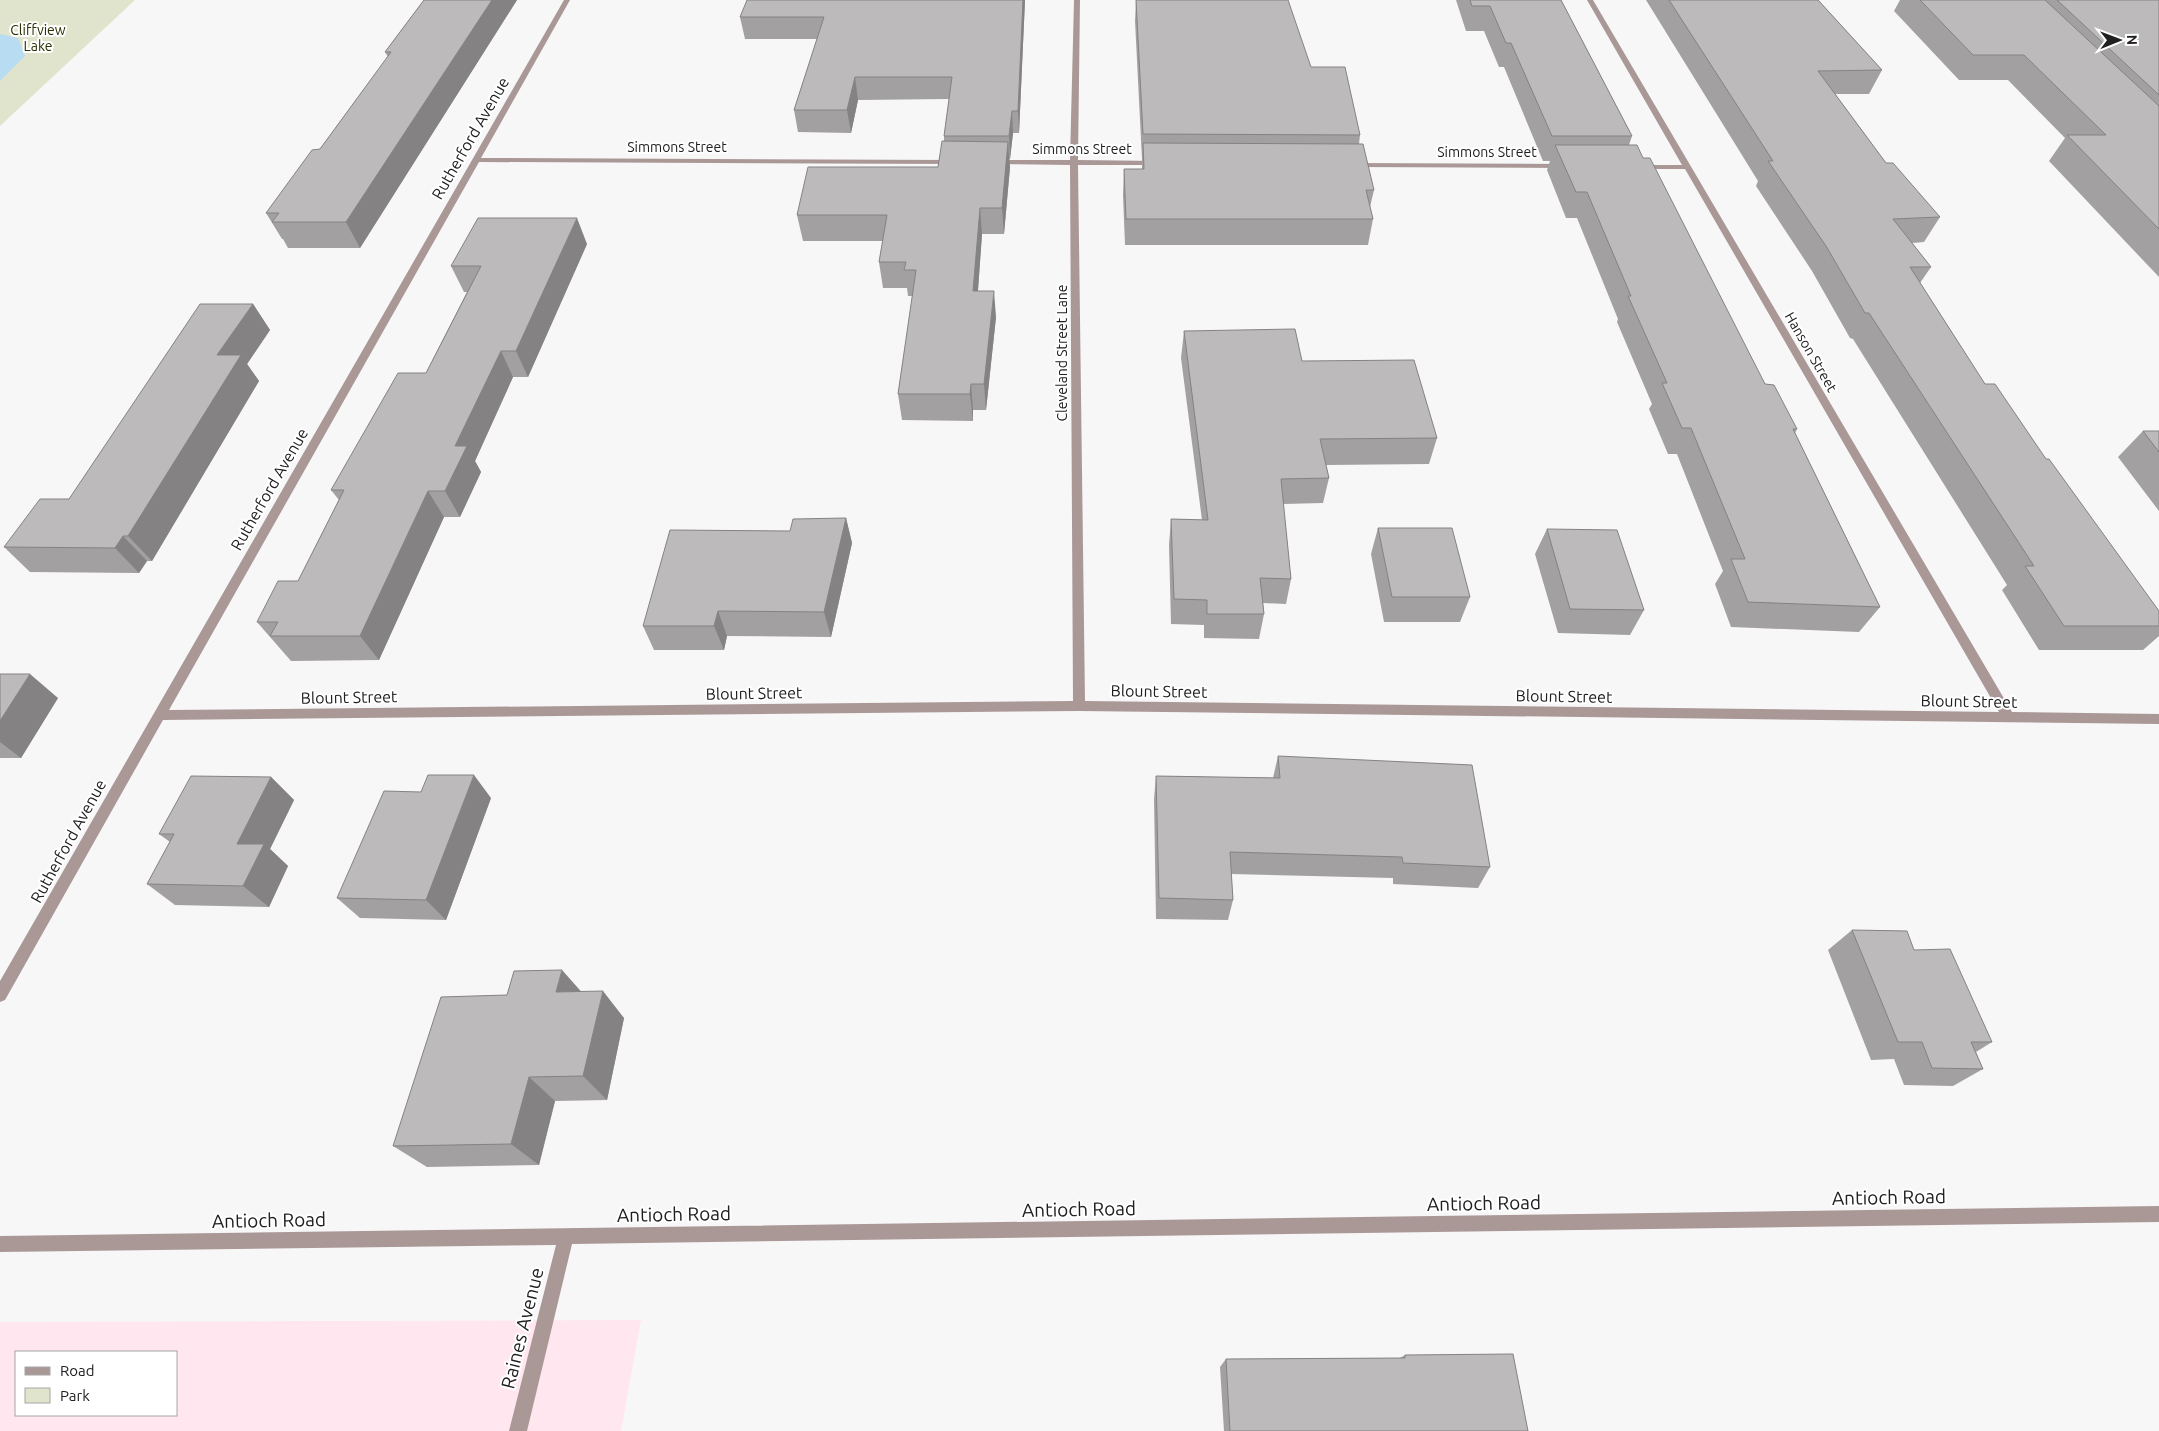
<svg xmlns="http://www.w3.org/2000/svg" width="2159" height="1431" font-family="Ubuntu,sans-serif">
<rect width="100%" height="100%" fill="#f7f7f8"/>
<path fill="#ffe6ef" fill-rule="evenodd" d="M641,1320L621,1431H0V1322ZM16,1352H176V1415H16Z"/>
<path fill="#e1e4cc" d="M0,0H135L0,126Z"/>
<path fill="#b8dcf2" d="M0,34L18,38L25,56L0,81Z"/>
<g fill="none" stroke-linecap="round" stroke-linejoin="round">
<path fill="#aa9897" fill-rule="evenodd" d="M564,0H570L481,158L954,160L958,162L954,164L479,162L169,710L1073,701L1070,165L994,164L990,162L994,160H1070L1074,0H1080L1078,160L1159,161L1163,163L1159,165H1078L1085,701L1999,712L1685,169H1639L1635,167L1639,165H1682L1587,0H1593L2012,712L2159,714V724L1079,711L163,720L5,1000L0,1002V981Z
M1349,163L1564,164L1568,166L1564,168L1352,167H1349Z
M2159,1206V1222L572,1244L527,1431H509L556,1245L0,1252V1236Z"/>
</g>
<path fill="#a2a0a1" d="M424,0H517L360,248H288L283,239H282L266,213L320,149L388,57L385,52Z
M1025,0L1019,133H1013L1010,159H1009L1010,167L1004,234H982L978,291L996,317L986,410H973V421L902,420L898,394L913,296H908L907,288H883L879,262L883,241H803L797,215L938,167L944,141V136L949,99L858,100L851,133L798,132L794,110L817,39H745L740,17Z
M1136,0L1311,67L1360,135L1359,144L1374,190L1370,207L1373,219L1368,245H1125L1123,195L1124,169H1142V159L1135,21Z
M1456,0H1561L1632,136L1629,145L1765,384L1797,429L1795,433L1880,607L1859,632L1731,627L1715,584L1723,571L1677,454H1668L1649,409L1652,404L1617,322L1618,319L1577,218H1566L1547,170L1550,161H1543L1504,67H1499L1484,31H1466Z
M1646,0H1818L1882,70L1869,94H1835L1886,163L1940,217L1924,242L1912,243L1931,267L1920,283L1985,384L2046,459L2159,611V636L2143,650H2039L2002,590L2007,585L1853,339L1850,338L1812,271L1756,186L1758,181Z
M1900,0H2159V277L2049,161L2065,138L2008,80H1959L1894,11Z
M587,244L528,377H513L475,461L481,472L460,517H444L379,660L291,661L257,622L298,581L339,500L331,490L426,373L467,292H464L451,266Z
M253,304L270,330L247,364L259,381L152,561H147L139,573L30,572L4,547L69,499Z
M1184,331L1302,361L1437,438L1429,464L1326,465L1329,478L1323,503L1283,504L1291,579L1286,604L1263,603L1264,614L1259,639L1204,638V625L1171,624L1169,545L1171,519L1202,520L1181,358Z
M2143,431H2159V511L2118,457Z
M846,518L852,543L831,637L727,636L724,650H654L643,626L790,531Z
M1378,528L1470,597L1460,622H1384L1371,554Z
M1547,529L1644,610L1630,635L1558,633L1535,554Z
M0,674L58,698L21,758H0Z
M1278,756L1490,867L1478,888L1393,884V878L1231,874L1233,900L1228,920L1156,919L1154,799L1156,776L1273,778Z
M271,777L294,800L270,849L288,866L269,907L175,905L147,884L170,842L159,834Z
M491,798L446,920L360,918L337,898Z
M1852,930L1914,950L1992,1042L1976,1052L1983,1069L1953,1086L1904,1085L1894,1059L1871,1060L1828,950Z
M581,992L624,1018L607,1100L555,1101L539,1165L427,1167L393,1146L507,995Z
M1405,1355L1528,1431H1224L1220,1367L1226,1359L1400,1358Z"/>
<path fill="#848283" d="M492,0H517L360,248L346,222Z
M1023,0H1025L1019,133L1018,111Z
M855,77L858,100L851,133L847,110Z
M1012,111L1013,133L1010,159L1009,136Z
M1008,142L1010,167L1004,234L1002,208Z
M980,208L982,234L976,317L973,291Z
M577,218L587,244L528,377L516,351Z
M994,291L996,317L986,410L984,384Z
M253,304L270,330L247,364L259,381L152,561L128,536L217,355Z
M501,351L513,377L475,461L481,472L460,517L445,491L455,446Z
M971,384L973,410V421L970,394Z
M428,491L444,517L379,660L360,636Z
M846,518L852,543L831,637L824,612Z
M123,536L147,561L139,573L115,548Z
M718,611L727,636L724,650L714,626Z
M30,674L58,698L21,758L0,742V721Z
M474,775L491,798L446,920L426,900Z
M271,777L294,800L270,849L288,866L269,907L243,886L237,844Z
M562,970L586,997L556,992Z
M603,991L624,1018L607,1100L583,1076Z
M529,1077L555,1101L539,1165L511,1144Z"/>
<path fill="#bcbabb" stroke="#848283" d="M424,0H492L346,222H272L279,213H266L312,150L320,149L391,52H385Z
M747,0H1023L1018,111H1012L1009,136H944L952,77H855L847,110H794L824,17H740Z
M1136,0H1288L1311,67H1345L1360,135L1143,134Z
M1470,0H1561L1632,136H1552L1511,43H1506L1490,6H1472Z
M1669,0H1818L1882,70L1818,71L1886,163H1893L1940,217L1893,219L1931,267H1910L1985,384H1995L2046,459H2049L2159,611V626H2064L2025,566H2034L1869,313H1865L1826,246L1768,161H1773Z
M1920,0H2045L2159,106V229L2067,135H2106L2024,55H1973Z
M2057,0H2159V95Z
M942,141L1008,142L1002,208H980L973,291H994L984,384H971L970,394H898L916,270H904L906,262H879L887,215H797L808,167H938Z
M1143,143L1363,144L1374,190H1366L1373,219H1126L1124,169H1144Z
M1555,145H1637L1643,158H1650L1765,384L1774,385L1797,429H1793L1880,607L1748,602L1731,559H1745L1691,428H1682L1662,383H1667L1628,296H1631L1587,192H1576Z
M478,218H577L516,351H501L455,446H467L445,491H428L360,636H270L278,622H257L278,581H298L344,490H331L398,373H426L481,266H451Z
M200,304H253L217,355H241L128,536H123L115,548L4,547L40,499H69Z
M1295,329L1302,361L1414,360L1437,438L1320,439L1329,478L1281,479L1291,579L1260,578L1264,614H1207V600L1174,599L1171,519L1208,520L1184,331Z
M2143,431H2159V452Z
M846,518L824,612L718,611L714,626H643L670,530L790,531L793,519Z
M1378,528H1452L1470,597H1392Z
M1547,529L1617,530L1644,610L1570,609Z
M0,674H30L0,721Z
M1278,756L1472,765L1490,867L1403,863L1402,857L1230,852L1233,900L1159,898L1156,776L1280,778Z
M428,775H474L426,900L337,898L384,791L421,792Z
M191,776L271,777L237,844H264L243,886L147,884L174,834H159Z
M1852,930L1907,931L1914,950L1950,949L1992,1042H1971L1983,1069L1932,1068L1922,1042H1898Z
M562,970L556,992L603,991L583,1076L529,1077L511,1144L393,1146L441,997L507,995L514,971Z
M1513,1354L1528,1431H1230L1226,1359L1405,1358V1355Z"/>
<g text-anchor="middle" stroke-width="4" stroke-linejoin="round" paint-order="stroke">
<g font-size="14" fill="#2a2d01" stroke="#fff">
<text x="38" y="35">Cliffview<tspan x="38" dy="16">Lake</tspan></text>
</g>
<g font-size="14" fill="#202021" stroke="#fff">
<text x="677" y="152">Simmons Street</text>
<text x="1082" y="154">Simmons Street</text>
<text x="1487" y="157">Simmons Street</text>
<text transform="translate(1811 352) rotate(60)" y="5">Hanson Street</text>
<text transform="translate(1062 353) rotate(-90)" y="5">Cleveland Street Lane</text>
</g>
<g font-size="16" fill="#202021" stroke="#fff">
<text transform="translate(470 138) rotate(-60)" y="6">Rutherford Avenue</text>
<text transform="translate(269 489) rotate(-60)" y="6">Rutherford Avenue</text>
<text transform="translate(1159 691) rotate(1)" y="6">Blount Street</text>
<text transform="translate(754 693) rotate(-1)" y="6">Blount Street</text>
<text transform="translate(1564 696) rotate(1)" y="6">Blount Street</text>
<text transform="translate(349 697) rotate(-1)" y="6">Blount Street</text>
<text transform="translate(1969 701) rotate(1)" y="6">Blount Street</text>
<text transform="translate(68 841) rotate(-61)" y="6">Rutherford Avenue</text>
</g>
<g font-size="19" fill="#202021" stroke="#fff">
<text transform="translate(1889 1197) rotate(-1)" y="7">Antioch Road</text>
<text transform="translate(1484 1203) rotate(-1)" y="7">Antioch Road</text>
<text transform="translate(1079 1209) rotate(-1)" y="7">Antioch Road</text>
<text transform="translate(674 1214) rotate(-1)" y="7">Antioch Road</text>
<text transform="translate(269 1220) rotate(-1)" y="7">Antioch Road</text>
<text transform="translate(522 1328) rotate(-76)" y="7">Raines Avenue</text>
</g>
</g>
<rect x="15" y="1351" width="162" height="65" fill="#ffffff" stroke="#a6a6a6"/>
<rect x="25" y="1367" width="25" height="8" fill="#aa9897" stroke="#a6a6a6"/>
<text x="60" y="1376" font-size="15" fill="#202021">Road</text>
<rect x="25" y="1388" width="25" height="15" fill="#e1e4cc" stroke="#a6a6a6"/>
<text x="60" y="1401" font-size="15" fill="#202021">Park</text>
<g transform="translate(2119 40) rotate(89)" stroke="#ffffff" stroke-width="4" paint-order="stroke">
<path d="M0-4L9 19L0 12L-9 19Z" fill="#202021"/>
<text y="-8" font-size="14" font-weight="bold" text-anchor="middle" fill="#202021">N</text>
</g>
</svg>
